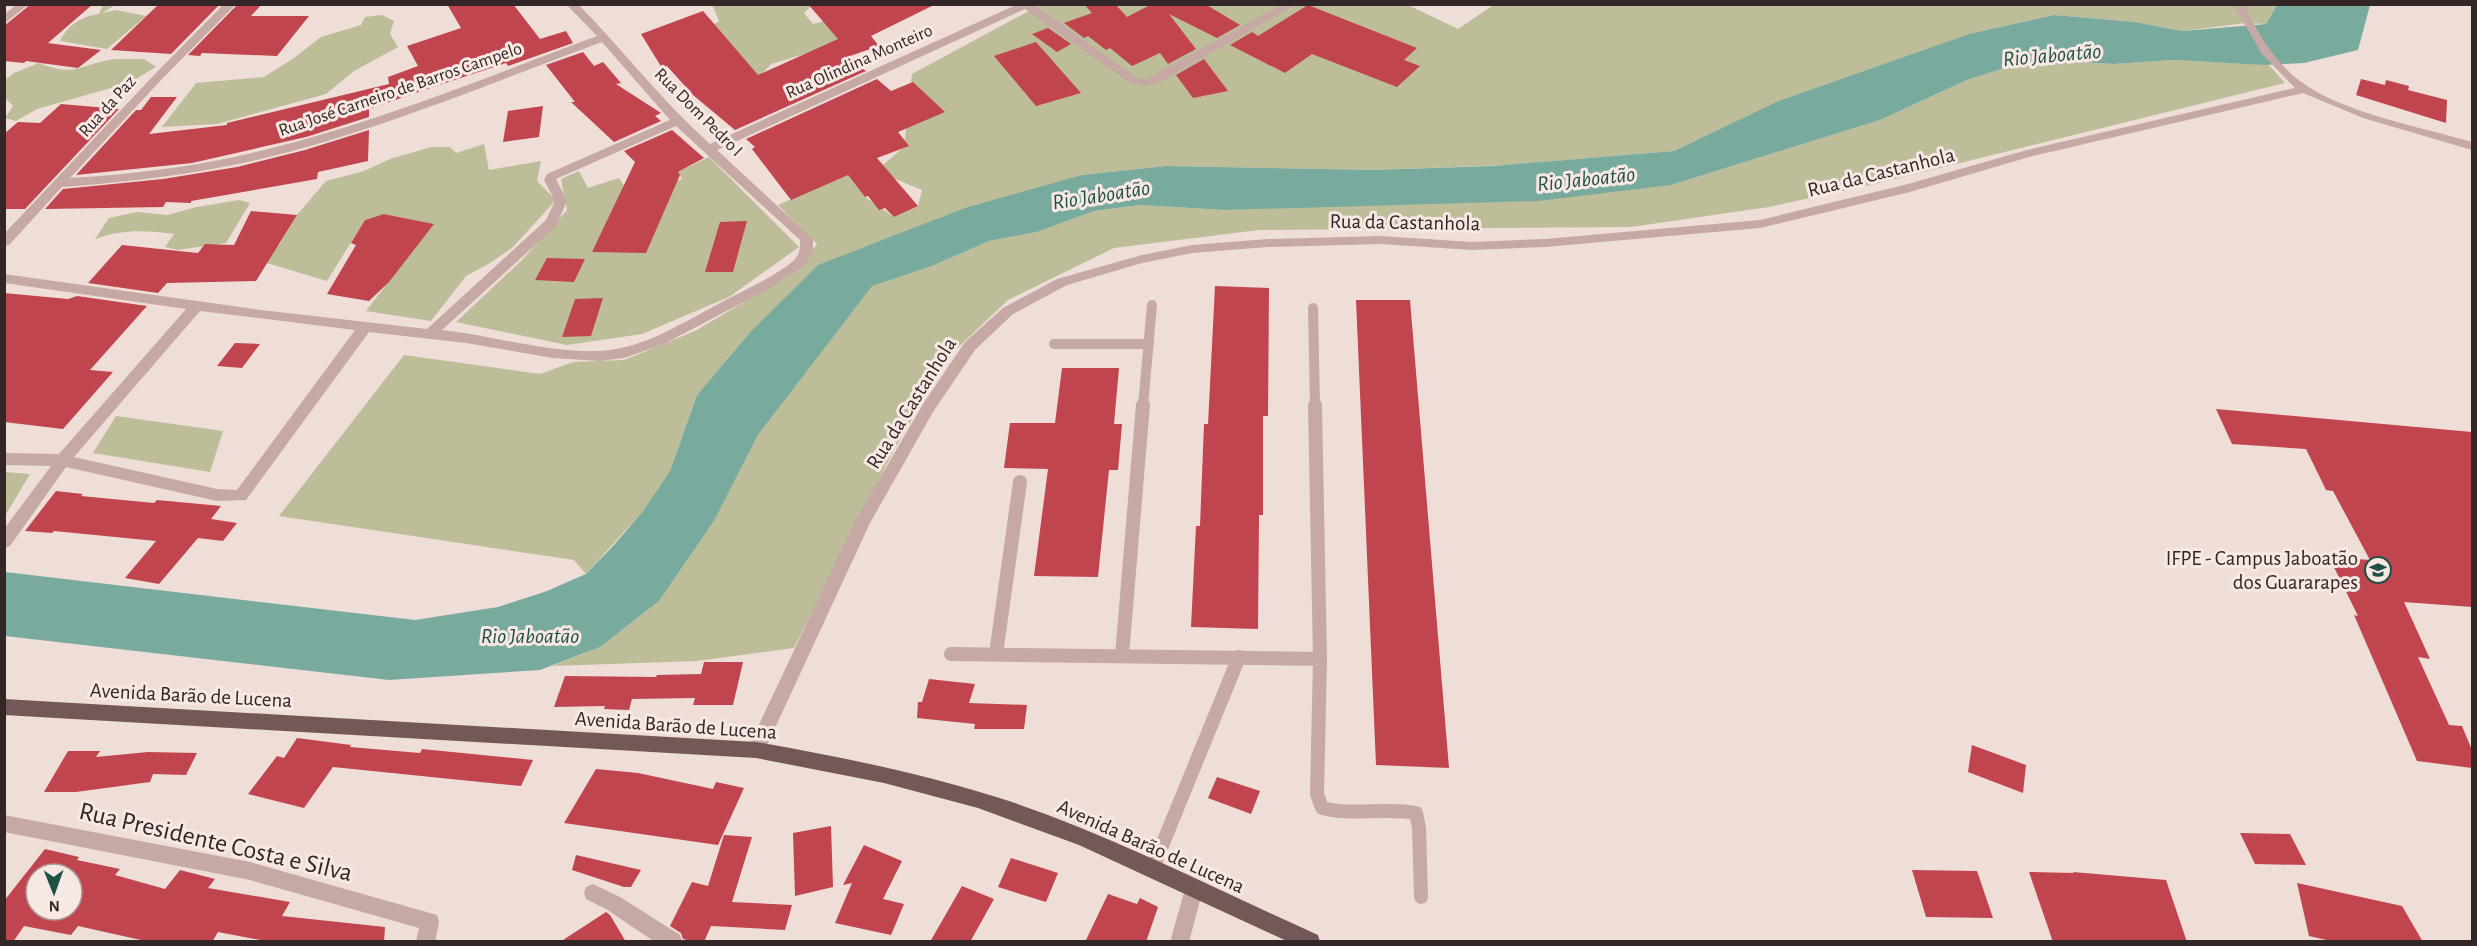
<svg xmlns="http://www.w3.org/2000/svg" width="2477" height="946" font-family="'Alegreya Sans',sans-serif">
<rect width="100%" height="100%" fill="#efddd8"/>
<path fill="#bdbd99" d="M712,4L812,5L804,13L813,24L832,19L850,21L834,45L771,64L759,77L707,29L719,21Z
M1495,4L2277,5L2266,24L2246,23L2182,31L2135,22L2054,15L1969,34L1778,101L1674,151L1509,165L1373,170L1166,166L1082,175L818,265L752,330L697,395L670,471L643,511L586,574L574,560L279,516L404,355L540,374L573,362L624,360L695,331L798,270L817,244L778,205L847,174L865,197L894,217L918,206L922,190L876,171L904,147L912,74L1040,5H1408L1458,29Z
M103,5H115L102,13L116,10L146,16L107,49L60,41C69,24 81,17 99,14Z
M382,15L394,21L390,34L398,47L354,71L326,94L217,124L162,127L196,83L264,77L294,58L321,37L361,25L365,17Z
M115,59H144L156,67L129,83L37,109L16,121L5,118L13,106L5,98V80L14,73L39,63C76,78 80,64 115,59Z
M2174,60L2269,65L2285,83L1879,183L1769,207L1631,227L1259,230L1114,248L1008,300L949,356L894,450L794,648L697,661L552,666L600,647L659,601L714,521L758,435L872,285L932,266L989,241L1037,232L1094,211L1140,205L1224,210L1671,185L1880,120L1967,80L2020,63L2081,62L2114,64Z
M484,144L489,170L541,161L537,181L556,200L512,248L490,263L466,276L431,321L366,311L433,224L385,214L365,220L327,281L260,261L279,245L297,215L326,181L364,171L390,159L431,147H450L456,153Z
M709,157L799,247L729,297L642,334L567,345L456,322L521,261L567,210L561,179L579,171L588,188L619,178L632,198L682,179L678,172Z
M239,200L250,203L226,243L178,250L165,247L174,234C146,230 122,229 95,239L109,218L137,212L167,215L197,207Z
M116,416L223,431L210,472L93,453Z
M5,472L30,474L5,516L4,472Z"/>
<path fill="#78ab9d" d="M2277,5H2370L2358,50L2304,63L2264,65L2174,60L2114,64L2081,62L2020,63L1967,80L1880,120L1671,185L1538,201L1224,210L1140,205L1094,211L1037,232L989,241L932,266L872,286L758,435L714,521L659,601L600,647L540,670L389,680L5,636V572L415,620L498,607L547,591L586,574L614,545L643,511L670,471L697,395L752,330L818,265L965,208L1082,175L1166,166L1373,170L1493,166L1674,151L1778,101L1969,34L2054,15L2135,22L2182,31L2266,24Z"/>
<path fill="#c0454f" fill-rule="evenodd" d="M31,4H93L48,43L101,50L78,68L26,61L24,63L4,61V26Z
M159,4H220L171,54L111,50Z
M238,4H262L251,16H309L277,56L202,53L200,56L188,55Z
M447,4H513L540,39L566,31L573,43L508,66L506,63L424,90L369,109V117L306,137L192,163L76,175L136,110H141L151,97H177L149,134L227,125V123L389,84L388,77L418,66L407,46L461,28Z
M808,4H936L871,36L879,46L847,57L866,71L735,130L693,95L667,66L662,68L641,34L703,11L758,75L838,39Z
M1084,4H1115L1127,17L1152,4H1205L1240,25L1217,38L1169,14L1196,49L1168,64L1160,53L1132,66L1110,48L1106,50L1088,36L1084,38L1064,23L1092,13Z
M1308,5L1417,48L1404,60L1420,66L1397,87L1312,54L1285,73L1230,45L1252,32L1258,36Z
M1048,28L1071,44L1057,52L1032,34Z
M1036,42L1081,93L1036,106L994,56Z
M583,52L594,66L603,62L621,83L616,84L661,113L655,116L661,121L614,142L571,102H575L546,65Z
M1204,59L1228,91L1193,98L1176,75Z
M877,79L891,91L913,82L945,112L898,132L909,146L877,158L918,206L894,217L885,208L879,210L868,196L865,197L848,175L791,200L752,149L755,147L746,139Z
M2361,79L2385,85L2386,80L2409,86L2408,90L2447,100L2446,123L2356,95Z
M61,104L119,109L25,209H4V134L18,122L40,123Z
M543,106L539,137L503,142L508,111Z
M369,130L368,161L318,172L317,179L191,201V203L166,202L163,207L45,209L63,189L163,179L237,167L305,150Z
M672,130L704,158L678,172L680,175L646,253L592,252L635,162L624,151Z
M251,211L297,215L256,281L167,283L158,293L88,283L122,245L198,253L205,244L234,245Z
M384,214L434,224L389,282L369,301L327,294L356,245L351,243L365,220Z
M747,221L733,272H705L720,222Z
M547,258L585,259L574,282L535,280Z
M1215,286L1269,288L1268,416H1263V515H1259L1258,629L1191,627L1196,526H1200L1204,424H1208Z
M4,293L68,299L77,296L147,306L90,370L113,372L63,429L4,422Z
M603,298L591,336L562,337L575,299Z
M1356,300H1410L1449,768L1376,765Z
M235,343L260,344L242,368L217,366Z
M1062,368H1119L1114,424H1122L1118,470H1109L1098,577L1034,576L1048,469L1004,468L1010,423H1055Z
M2216,409L2472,432V607L2404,602L2430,659L2418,657L2449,725L2462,726L2472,750V768L2417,761L2354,615L2358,616L2329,557L2370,560L2333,491L2326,490L2306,449L2232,444Z
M56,491L83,494L81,496L154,503L157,500L221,506L211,519L237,523L223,541L198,538L159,584L125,578L156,541L54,531L52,533L25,531Z
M704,662H743L733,705H693L695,698L632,699L629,710L604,709L605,706L554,707L565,676L656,677L657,675L701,674Z
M929,679L975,684L969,703L1027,705L1024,729H974L975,724L917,718L918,702H922Z
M297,738L351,745L350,747L420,753L422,749L533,760L521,786L333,767L304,808L248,794L277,756L284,758Z
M1972,745L2026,765L2023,793L1968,772Z
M68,751H100L96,757L148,752L197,753L186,775L153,774L150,782L76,792H44Z
M596,769L638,773L713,789L716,782L744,788L718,845L564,823Z
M1217,777L1260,791L1251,814L1208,798Z
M831,826L833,887L795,896L793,833Z
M2240,833L2290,834L2306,865L2255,864Z
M724,835L752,837L732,902L792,905L785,930L711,926L704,942H696L683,939L681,933L670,926L692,882L708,886Z
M864,845L902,861L883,899L904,904L891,935L835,923L852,883L843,885Z
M45,849L79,857L77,860L120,869L115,875L165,889L180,870L215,879L208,888L290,902L282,916L385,927L384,942H271L218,932L212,942H150L78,926L71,935L24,926L13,942H4V901ZM36,874H72V910H36Z
M576,855L641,870L631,887H624L572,870Z
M1011,858L1058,873L1046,902L998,887Z
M1912,870L1977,871L1993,918L1926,917Z
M2029,872L2074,873L2073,872L2166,880L2187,942H2053Z
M2297,883L2402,906L2423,942H2335L2309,936Z
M962,886L994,899L970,942H930Z
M1108,894L1137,904L1140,898L1158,907L1146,942H1085Z
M606,912L610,915L626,942H560Z"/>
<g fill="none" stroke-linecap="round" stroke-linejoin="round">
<path stroke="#c6a9a5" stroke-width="10" d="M1313,308L1315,406
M1054,344H1149
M1143,406L1152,305"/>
<path stroke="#c6a9a5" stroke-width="14" d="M1315,405L1320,659L1317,794L1322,808C1353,816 1385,807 1416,813L1419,828L1421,897
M951,654L1320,659
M996,654L1020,482
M1122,655L1143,405
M1152,870L1239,657"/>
<path fill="#c6a9a5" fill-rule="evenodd" d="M17,4H29L4,24V15Z
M224,4H236L162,79L70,178C136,174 201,166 264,150C378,122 487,77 597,36L566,4H578C623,50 662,101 710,144L1018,4H1033L1137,78L1146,79L1283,4H1297L1160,82L1146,86L1130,83L1025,9L717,150L813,239V253L804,266L772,287L664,344L624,358L600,361L553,358L466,343L369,332L246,500L217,501L66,467L10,546L4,548V529L51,466L4,465V453L59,454L186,309L4,283V274L261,310L427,329L546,220L555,201L544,180L547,174L670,120L602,42C490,83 378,131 261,159C196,174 129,182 62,187L9,245L4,246V234L154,75ZM676,126L800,240C800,248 800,255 793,261C773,278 746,289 722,302C685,321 644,349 600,351C548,353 495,336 442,330L556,226L567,201L556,179ZM200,311L355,330L237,490L217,489L74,457Z
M2233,4H2244C2257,33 2275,62 2300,81C2342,113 2422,127 2472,142V150L2363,118L2303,93L2029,157L1910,192L1760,228L1545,247L1472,250L1381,244L1268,247L1192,253L1142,263L1067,285L1013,314L975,350L933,412L870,523L762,756L756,758L750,756L747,750L855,521L923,404L965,342L1003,308L1057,279L1142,255L1192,245L1268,239L1381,236L1472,242L1545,239L1760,220L1908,184L2027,150L2295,88L2262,54Z
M4,815L250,862L430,913L437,915L439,922L435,942H416L419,928L250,880L4,832Z
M1194,880L1201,883L1203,889L1189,942H1170L1185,889L1187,883Z
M593,884L620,897L680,935L682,942H655L606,909L586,899L584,893L586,887Z"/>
<path fill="#745857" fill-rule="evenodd" d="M4,699L756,742C841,757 926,774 1009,801C1115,837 1216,889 1318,935L1320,942H1289L1079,845L978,808L884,783L756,758L4,715Z"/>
</g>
<defs>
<symbol id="university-ring" viewBox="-11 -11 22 22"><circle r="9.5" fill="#f8e8e3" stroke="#1e5144" stroke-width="1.5"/><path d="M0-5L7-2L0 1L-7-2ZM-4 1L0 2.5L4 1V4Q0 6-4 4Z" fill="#1e5144"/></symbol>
</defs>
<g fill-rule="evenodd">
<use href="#university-ring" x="2363" y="555" width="30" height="30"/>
</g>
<g text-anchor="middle" stroke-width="6" stroke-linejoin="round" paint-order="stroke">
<g font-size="18" fill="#322626" stroke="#f8e8e3">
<text transform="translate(859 61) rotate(-24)" y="6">Rua Olindina Monteiro</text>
<text transform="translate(400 89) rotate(-19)" y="6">Rua José Carneiro de Barros Campelo</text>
<text transform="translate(107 106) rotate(-48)" y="6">Rua da Paz</text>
<text transform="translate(699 112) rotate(45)" y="6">Rua Dom Pedro I</text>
</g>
<g font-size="21" fill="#322626" stroke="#f8e8e3">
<text transform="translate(1881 172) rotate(-14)" y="7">Rua da Castanhola</text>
<text transform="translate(1405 222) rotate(1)" y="7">Rua da Castanhola</text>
<text transform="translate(911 403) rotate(-58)" y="7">Rua da Castanhola</text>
<text transform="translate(191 695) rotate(3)" y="7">Avenida Barão de Lucena</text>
<text transform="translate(676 725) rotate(4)" y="7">Avenida Barão de Lucena</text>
<text transform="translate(1151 846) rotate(24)" y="7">Avenida Barão de Lucena</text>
</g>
<g font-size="21" fill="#322626" stroke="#f8e8e3" text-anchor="end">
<text x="2358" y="565">IFPE - Campus Jaboatão<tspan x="2358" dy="24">dos Guararapes</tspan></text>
</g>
<g font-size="22" font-style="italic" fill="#1e5144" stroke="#f8e8e3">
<text transform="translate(2052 54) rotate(-5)" y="8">Rio Jaboatão</text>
<text transform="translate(1586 178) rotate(-6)" y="8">Rio Jaboatão</text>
<text transform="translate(1101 194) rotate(-9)" y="8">Rio Jaboatão</text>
<text x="530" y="643">Rio Jaboatão</text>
</g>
<g font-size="26" fill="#322626" stroke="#f8e8e3">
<text transform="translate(216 841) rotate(13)" y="9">Rua Presidente Costa e Silva</text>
</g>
</g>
<rect width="2477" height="946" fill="none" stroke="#322626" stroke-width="12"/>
<g transform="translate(54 892) rotate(179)"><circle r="28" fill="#f8e8e3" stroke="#a99a97" stroke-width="1.5"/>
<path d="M0-4.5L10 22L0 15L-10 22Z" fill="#1e5144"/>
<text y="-9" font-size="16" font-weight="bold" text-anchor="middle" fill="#322626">N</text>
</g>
</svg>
